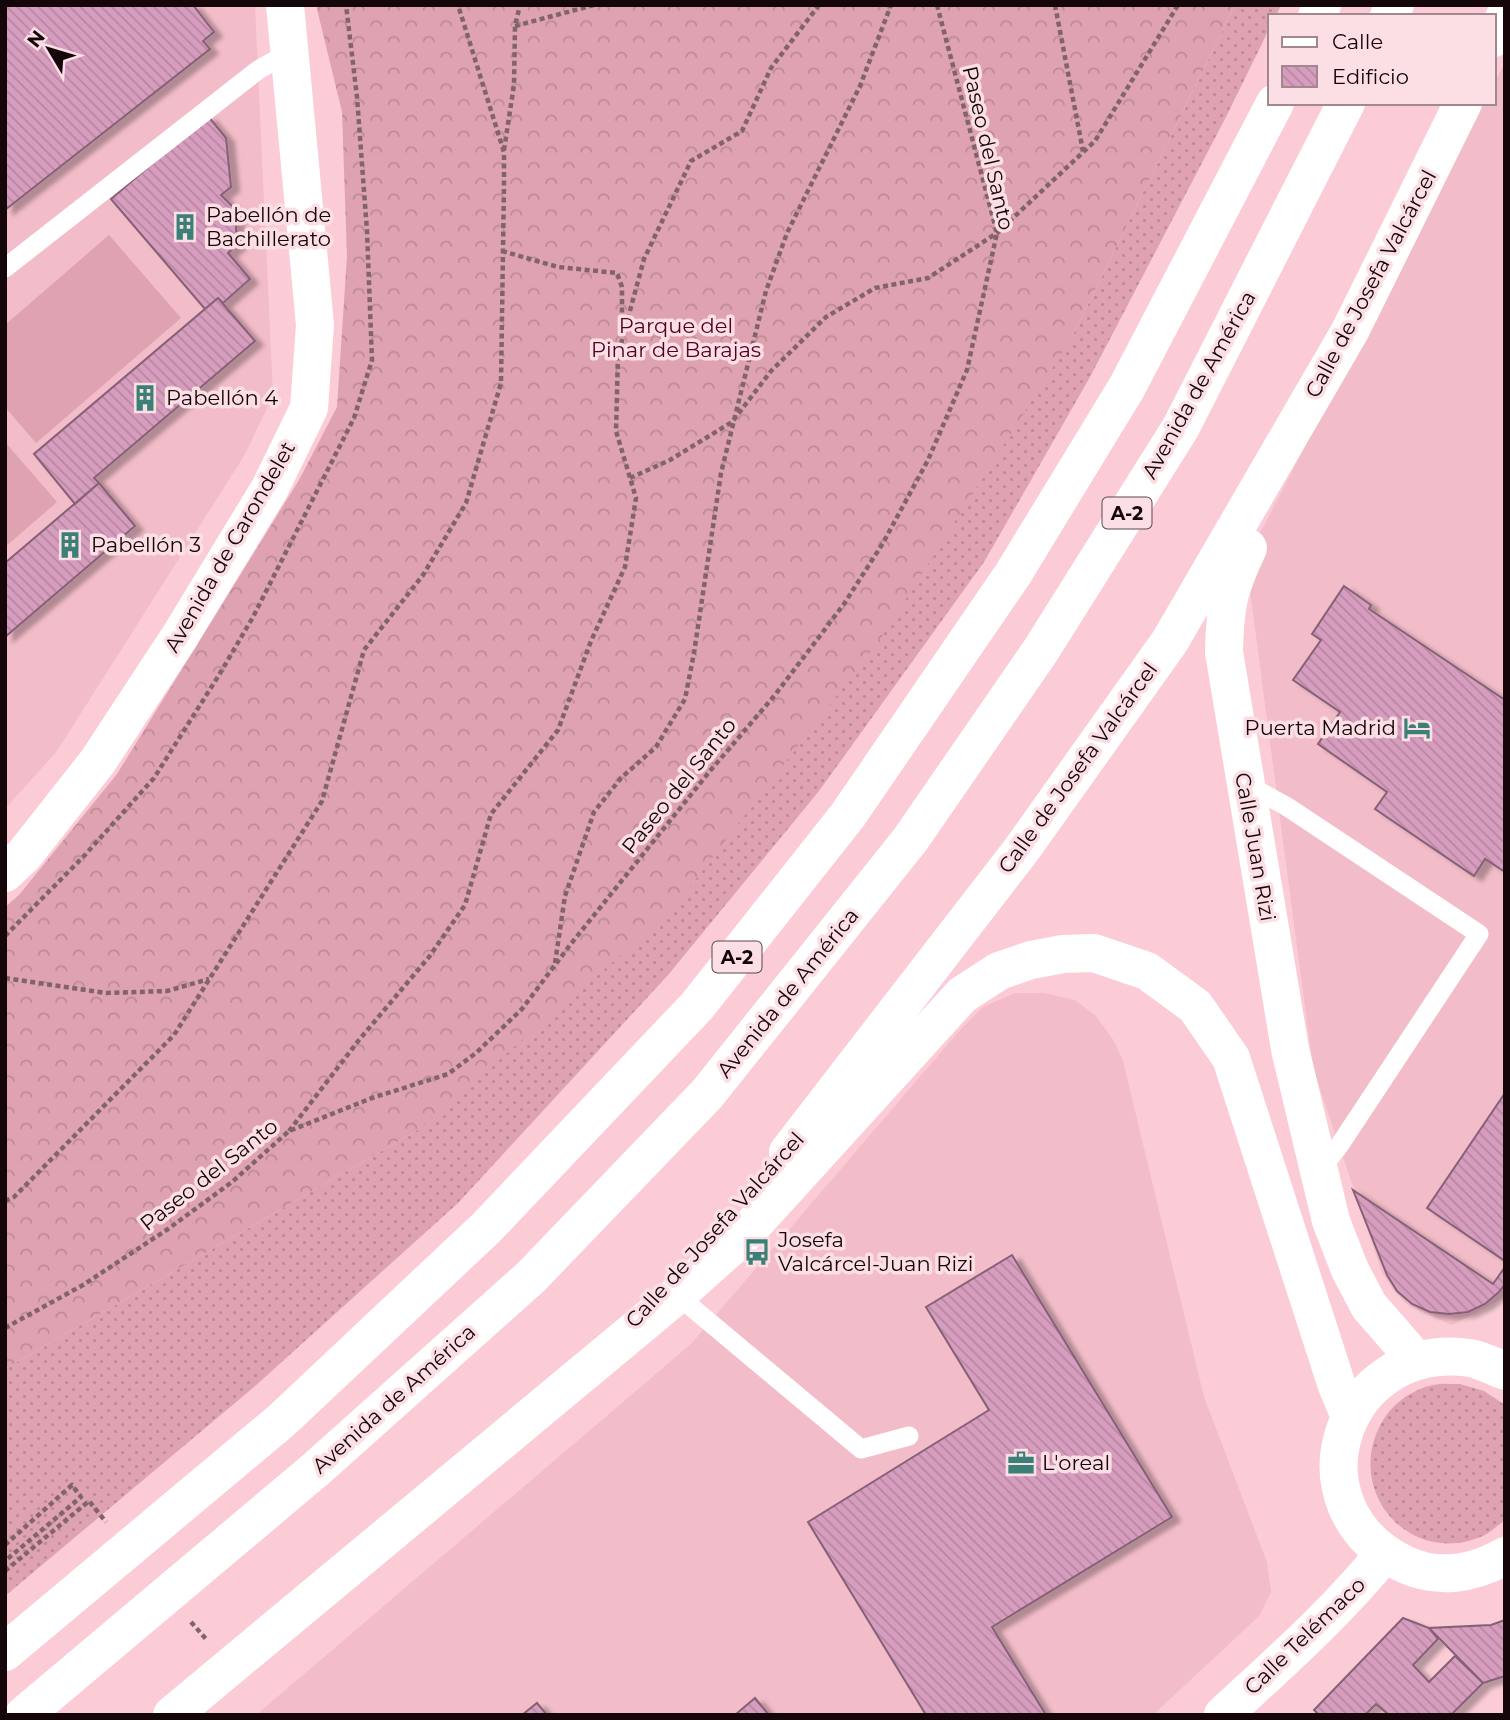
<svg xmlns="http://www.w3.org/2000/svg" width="1510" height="1720" font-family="Montserrat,sans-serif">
<defs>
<pattern id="grass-dots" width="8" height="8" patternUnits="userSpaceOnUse" patternTransform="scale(1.75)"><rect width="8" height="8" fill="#dea2b0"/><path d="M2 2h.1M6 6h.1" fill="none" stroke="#be8a96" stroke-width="1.8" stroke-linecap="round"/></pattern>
<pattern id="forest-crowns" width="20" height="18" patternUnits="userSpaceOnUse" patternTransform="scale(1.75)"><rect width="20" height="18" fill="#dea2b0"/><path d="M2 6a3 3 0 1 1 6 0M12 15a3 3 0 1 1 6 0" fill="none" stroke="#be8a96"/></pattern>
<pattern id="building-back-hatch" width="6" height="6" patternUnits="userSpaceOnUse" patternTransform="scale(1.75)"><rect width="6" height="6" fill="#d79dbe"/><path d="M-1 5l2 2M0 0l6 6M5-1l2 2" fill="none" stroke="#b886a2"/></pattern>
<filter id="shadow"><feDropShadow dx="8" dy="4.5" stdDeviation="2" flood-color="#0004"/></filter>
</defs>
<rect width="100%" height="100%" fill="#fbccd6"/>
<path fill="#f2bcc8" d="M5,5H255L273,396L244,456L57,751L5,809Z
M1505,63V1295L1503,1298L1452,1325L1409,1306L1394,1291L1382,1273L1313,1068L1246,560L1484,103H1494V83Z
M1015,993H1044L1075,1000L1096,1016L1114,1041L1123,1061L1204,1397L1267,1562L1271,1592L1259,1616L1153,1715H256L691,1344L960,1030L983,1007Z"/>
<path fill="url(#grass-dots)" d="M1235,5H1281L1276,16H1270V27L1227,115L1090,377L984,562L819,791L668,975L458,1203L254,1387L5,1596V1369L416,1131L1071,339Z
M1460,1384L1484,1391L1505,1405V1520C1498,1525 1491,1532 1483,1536C1407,1569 1340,1486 1385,1417C1396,1401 1414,1389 1433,1385C1442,1383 1451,1384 1460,1384Z"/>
<path fill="url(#forest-crowns)" d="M316,5H1235L1071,339L881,638L669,914L416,1131L5,1369V907L19,895L117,774L299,480L337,407L347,256L342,112Z"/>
<path fill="#dea2b0" d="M109,235L181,318L36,443L5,407V325Z
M5,442L57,502L5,547Z"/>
<path fill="url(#building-back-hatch)" stroke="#856176" stroke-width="2" filter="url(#shadow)" d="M5,5H193L214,32L203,41L210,49L5,210Z
M208,116L226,138L231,187L221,195L235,209L237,245L228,253L250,279L223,303L218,298L205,309L111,199Z
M218,298L255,341L94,478L99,483L75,504L34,454Z
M99,483L135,526L5,637V563Z
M1344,586L1371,605L1369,609L1505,700V872L1485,859L1474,876L1375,809L1387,792L1318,744L1340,712L1293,680L1321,640L1312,634Z
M1505,1093V1261L1427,1208Z
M1353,1190L1493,1284L1505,1267V1284L1499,1292L1485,1304L1468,1312L1449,1314L1430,1312L1412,1304L1397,1291L1387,1275Z
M1012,1255L1172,1517L992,1627L1046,1715H926L808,1522L989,1410L926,1307Z
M1403,1618L1429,1628L1438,1639L1413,1665L1429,1682L1455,1656L1483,1683L1451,1715H1389L1376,1704L1365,1715H1319L1314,1710Z
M1505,1620V1676L1483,1683L1429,1628L1491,1625Z
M755,1698L769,1715H735Z
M537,1703L547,1715H522Z"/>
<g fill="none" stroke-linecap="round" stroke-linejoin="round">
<path stroke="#81636a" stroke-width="4.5" stroke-dasharray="5 3.5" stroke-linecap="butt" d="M1055,5L1083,151
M515,26L594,5
M504,150L514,85L515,26L520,5
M502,251L558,267L617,273L622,287V334
M630,478L670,460L732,422L771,371L826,317L875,288L928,278L997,233L1095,141L1178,5
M5,936L84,856L154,778L219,675L253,617L354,418L372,360L367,231L357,97L346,5
M555,963L565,896L594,812L621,778L656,747L685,699L694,653L721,473L766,291L787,233L860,86L891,5
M5,978L106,993L167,991L209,979
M289,1131L359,1040L429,957L465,905L491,814L558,730L591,641L625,567L636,498L616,431L618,355L644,259L691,161L742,131L771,68L819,5
M5,1201L14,1197L174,1035L322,801L364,650L423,575L466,503L501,383L504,184V152L458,5
M5,1328L83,1285L168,1229L232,1182L289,1131L372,1098L448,1074L476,1053L522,1009L570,945L710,771L775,695L844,604L883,543L928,460L967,370L997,233L937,5
M5,1545L72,1485L81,1497L5,1561
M5,1571L89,1501L106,1522
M191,1622L206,1639"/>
<path stroke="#fff" stroke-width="19" d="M5,268L258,70L290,52
M1244,783L1286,806L1479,934L1339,1146L1319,1171
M677,1295L861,1449L909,1436"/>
<path stroke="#fff" stroke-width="38" d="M1494,38L1505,16
M1248,548C1228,590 1225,606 1224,652L1290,1049L1331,1221L1350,1270L1369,1306L1416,1360
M5,873L24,855L98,761L180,636L270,488L309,408L315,325L285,5
M788,1152L1022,849L1170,641L1350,331L1463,103
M172,1715L677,1295L742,1237L962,995L999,971L1031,960L1063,954L1094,953L1147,971L1195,1006L1231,1058L1336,1383L1350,1417"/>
<path stroke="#fff" stroke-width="38" d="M1505,1371C1494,1367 1482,1360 1470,1358C1340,1340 1286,1507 1404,1564C1438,1580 1473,1574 1505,1556
M1223,1715C1279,1663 1336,1613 1384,1554"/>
<path stroke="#fff" stroke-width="38" d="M1317,16L1322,5
M1389,16L1395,5
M5,1652L282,1420L486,1228L697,1006L848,815L1013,574L1127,387L1275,103
M24,1715L315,1470L531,1277L707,1094L910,840L1041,650L1181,427L1346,103"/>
</g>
<defs>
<symbol id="building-bare" viewBox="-9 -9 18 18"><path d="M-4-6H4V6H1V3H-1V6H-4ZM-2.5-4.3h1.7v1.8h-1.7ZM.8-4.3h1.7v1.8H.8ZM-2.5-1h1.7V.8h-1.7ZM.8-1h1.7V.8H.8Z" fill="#3b8077" stroke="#fcdfe5" stroke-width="2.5" paint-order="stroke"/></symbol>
<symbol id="hotel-bare" viewBox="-9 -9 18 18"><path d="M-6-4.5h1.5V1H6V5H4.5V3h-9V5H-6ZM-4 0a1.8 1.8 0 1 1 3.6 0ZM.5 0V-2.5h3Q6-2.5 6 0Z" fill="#3b8077" stroke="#fcdfe5" stroke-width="2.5" paint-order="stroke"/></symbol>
<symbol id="bus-bare" viewBox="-9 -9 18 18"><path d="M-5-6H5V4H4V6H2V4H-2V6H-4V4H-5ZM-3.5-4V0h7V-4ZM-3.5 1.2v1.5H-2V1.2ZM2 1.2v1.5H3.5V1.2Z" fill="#3b8077" stroke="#fcdfe5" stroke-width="2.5" paint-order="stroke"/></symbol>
<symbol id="office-bare" viewBox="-9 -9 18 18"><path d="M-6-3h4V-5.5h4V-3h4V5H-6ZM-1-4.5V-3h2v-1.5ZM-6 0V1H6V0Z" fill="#3b8077" stroke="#fcdfe5" stroke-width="2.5" paint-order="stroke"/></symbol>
</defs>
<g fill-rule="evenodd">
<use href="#building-bare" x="166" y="208" width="38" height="38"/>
<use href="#building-bare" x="126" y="379" width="38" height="38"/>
<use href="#building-bare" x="51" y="526" width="38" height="38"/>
<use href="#hotel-bare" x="1398" y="709" width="38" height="38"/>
<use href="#bus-bare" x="738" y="1233" width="38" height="38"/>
<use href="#office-bare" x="1002" y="1444" width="38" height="38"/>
</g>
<g text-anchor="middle" stroke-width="7" stroke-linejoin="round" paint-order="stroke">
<g fill="#fcdfe5" stroke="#5a474c" stroke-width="2">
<rect x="1102.5" y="497.5" width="49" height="31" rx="5"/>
<rect x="712.5" y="941.5" width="49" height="31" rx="5"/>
</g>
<g font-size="19" font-weight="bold" fill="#15060a">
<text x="1127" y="520">A-2</text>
<text x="737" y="964">A-2</text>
</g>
<g font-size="21" fill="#15060a" stroke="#fcdfe5">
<text transform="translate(988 148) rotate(77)" y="7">Paseo del Santo</text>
<text transform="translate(1371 284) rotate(-62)" y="7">Calle de Josefa Valcárcel</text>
<text transform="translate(1199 385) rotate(-61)" y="7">Avenida de América</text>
<text transform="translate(230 547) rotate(-60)" y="7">Avenida de Carondelet</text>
<text transform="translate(1078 768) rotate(-54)" y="7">Calle de Josefa Valcárcel</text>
<text transform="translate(679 786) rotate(-51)" y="7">Paseo del Santo</text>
<text transform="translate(1255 847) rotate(80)" y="7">Calle Juan Rizi</text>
<text transform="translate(788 993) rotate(-51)" y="7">Avenida de América</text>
<text transform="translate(209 1175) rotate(-38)" y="7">Paseo del Santo</text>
<text transform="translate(715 1230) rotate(-48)" y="7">Calle de Josefa Valcárcel</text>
<text transform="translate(394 1399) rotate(-42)" y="7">Avenida de América</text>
<text transform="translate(1305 1636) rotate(-44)" y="7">Calle Telémaco</text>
</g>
<g font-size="21" fill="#15060a" stroke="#fcdfe5" text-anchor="start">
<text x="206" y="222">Pabellón de<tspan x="206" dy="24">Bachillerato</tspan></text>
<text x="166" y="405">Pabellón 4</text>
<text x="91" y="552">Pabellón 3</text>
<text x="1396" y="735" text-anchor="end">Puerta Madrid</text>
<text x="778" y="1247">Josefa<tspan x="778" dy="24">Valcárcel-Juan Rizi</tspan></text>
<text x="1042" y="1470">L'oreal</text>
</g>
<g font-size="21" fill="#510223" stroke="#fcdfe5">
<text x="676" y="333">Parque del<tspan x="676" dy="24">Pinar de Barajas</tspan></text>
</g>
</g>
<rect width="1510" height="1720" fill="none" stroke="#15060a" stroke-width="14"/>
<rect x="1268" y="14" width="228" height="91" fill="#fcdfe5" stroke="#a0888d" stroke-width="2"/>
<rect x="1282" y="37" width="35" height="10" fill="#ffffff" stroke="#a0888d" stroke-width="2"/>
<text x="1332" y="49" font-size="21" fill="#15060a">Calle</text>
<rect x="1282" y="66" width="35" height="21" fill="url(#building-back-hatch)" stroke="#a0888d" stroke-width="2"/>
<text x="1332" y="84" font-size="21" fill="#15060a">Edificio</text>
<g transform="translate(49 49) rotate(308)" stroke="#fcdfe5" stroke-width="5" paint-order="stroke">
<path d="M0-5L12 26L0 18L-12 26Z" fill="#15060a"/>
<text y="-10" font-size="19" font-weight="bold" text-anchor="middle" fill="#15060a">N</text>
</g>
</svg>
